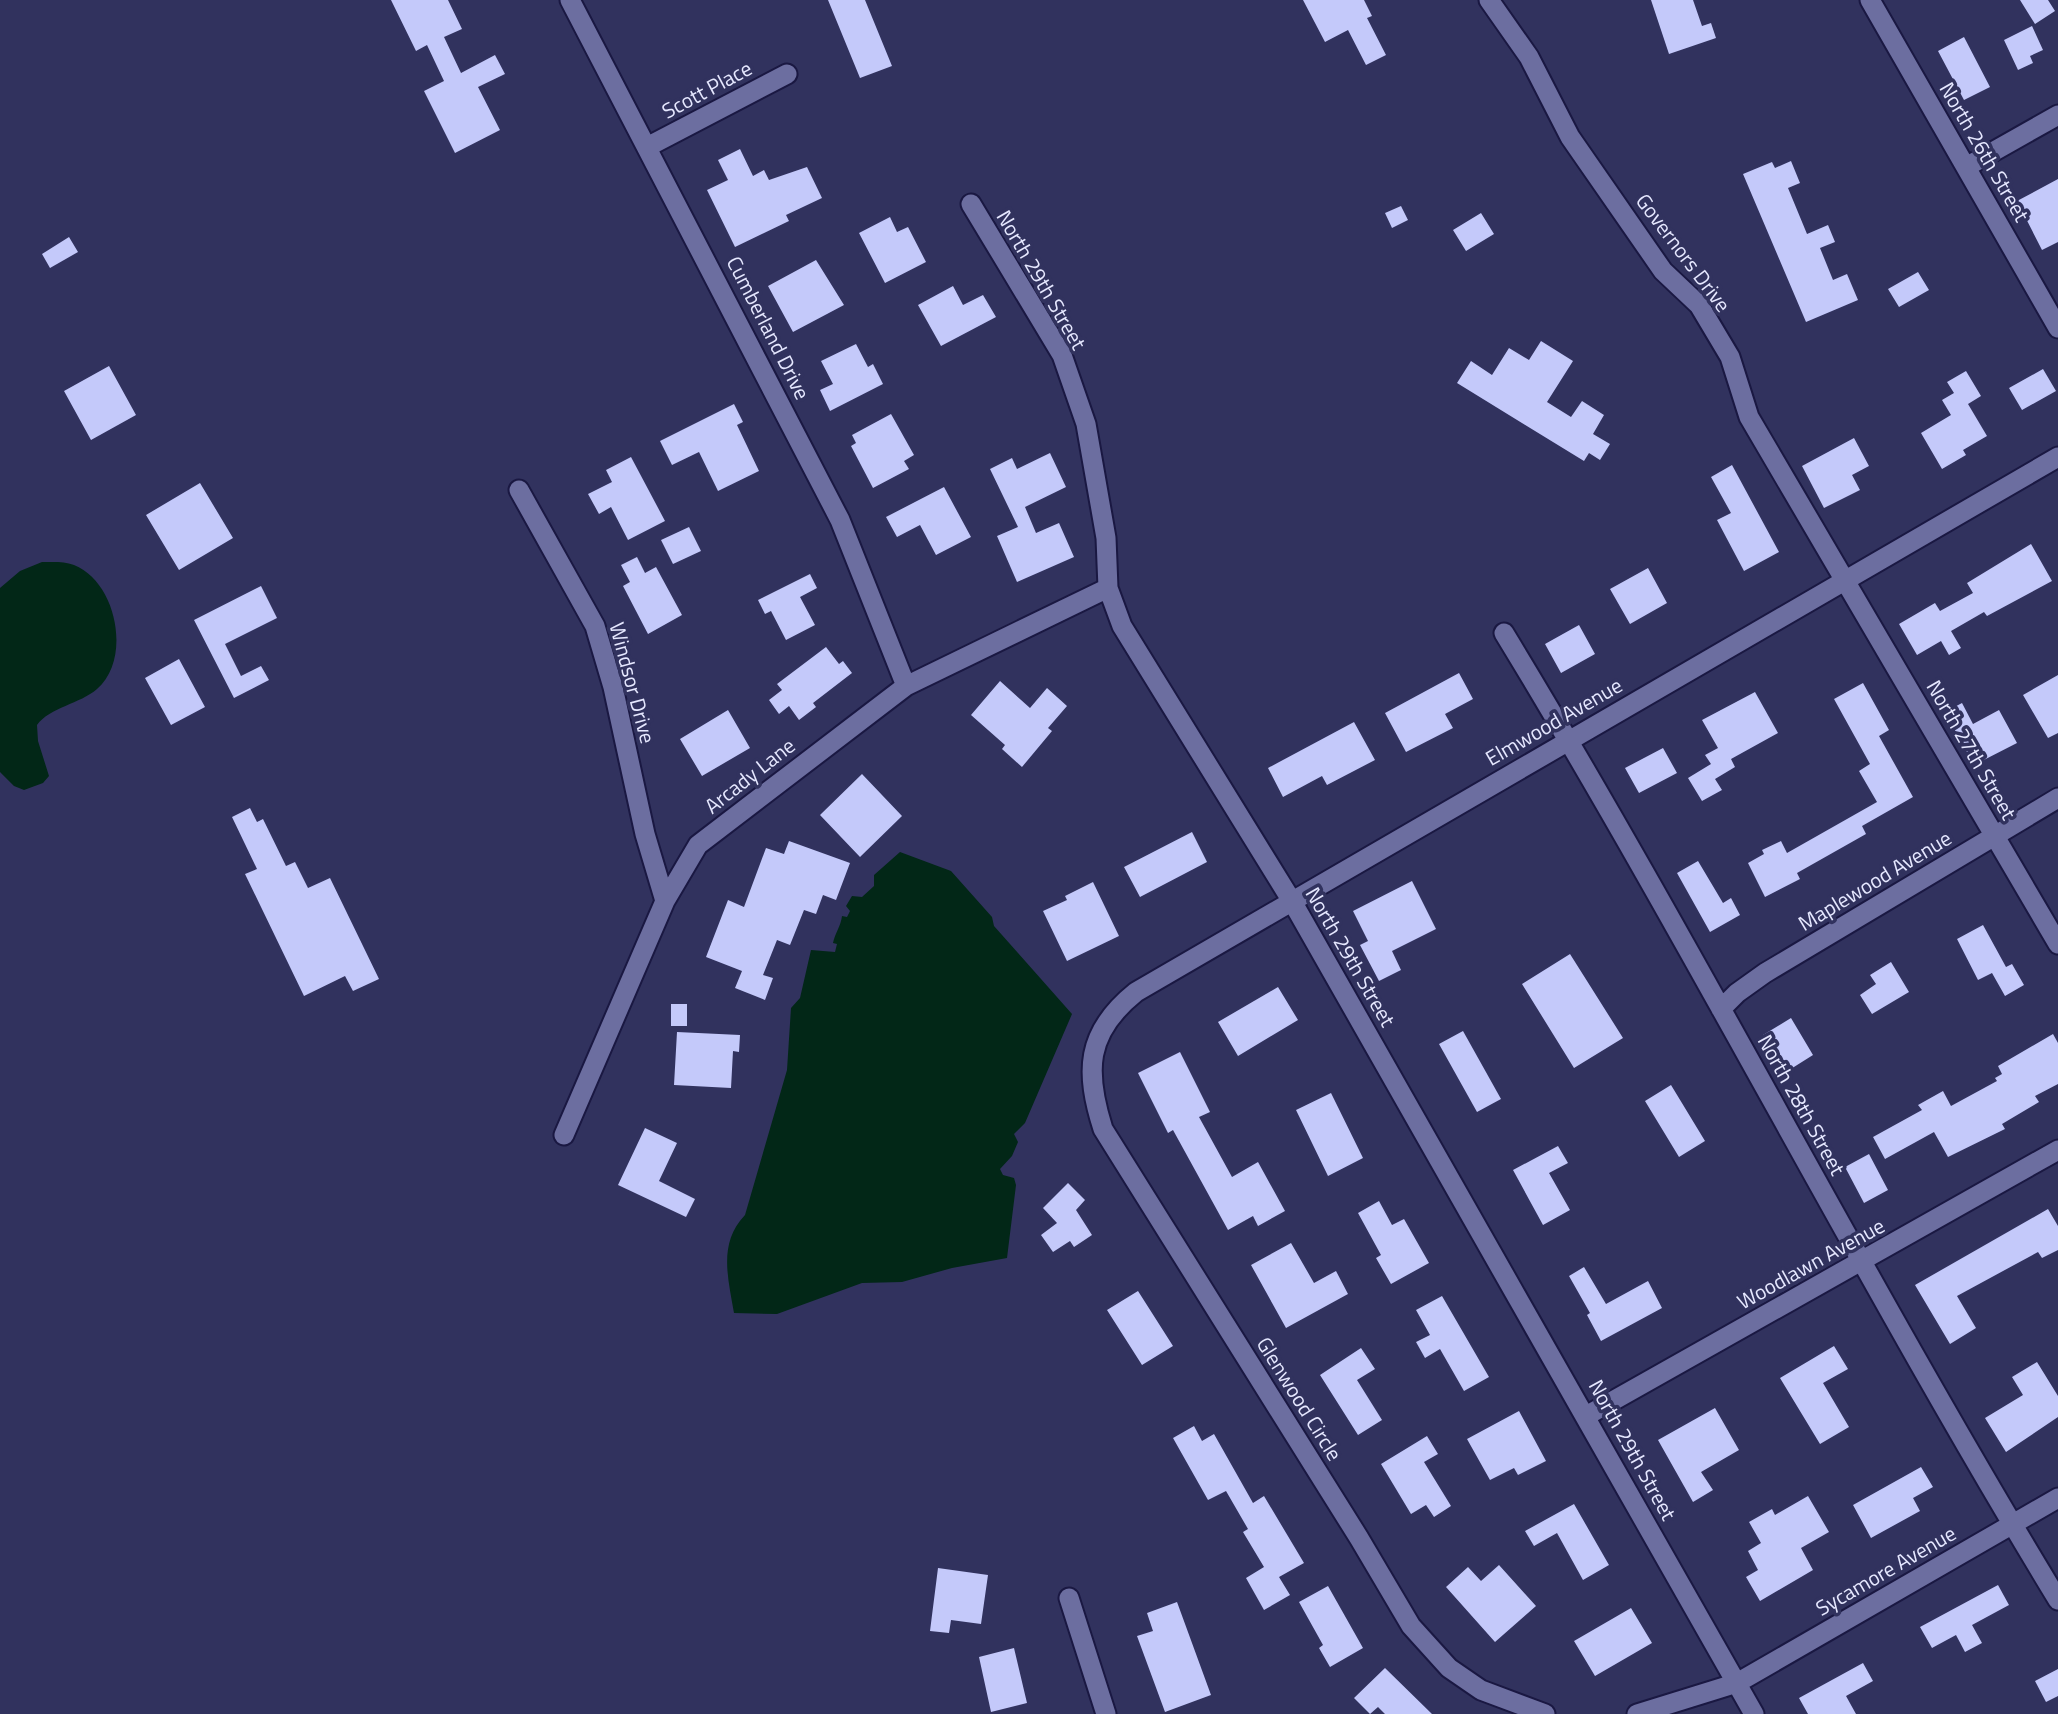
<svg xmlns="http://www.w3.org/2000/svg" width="2058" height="1714" font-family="'Titillium Web',sans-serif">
<rect width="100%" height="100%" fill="#31325e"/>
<path fill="#022717" d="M42,562C52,562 64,561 74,565C117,582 132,659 97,689C80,704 50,707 37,725L38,741L49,776L43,783L24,790L14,786L0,772V588L20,571Z
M900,852L951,871L992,917L994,926L1072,1014L1025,1123L1014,1134L1018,1142L1012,1156L1000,1169L1003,1175L1014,1178L1016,1185L1007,1258L952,1268L902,1282L862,1283L777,1314L734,1313C728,1278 718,1243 745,1215L787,1070L791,1008L800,998L811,950L835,952L837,944L833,943C835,933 841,926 842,916L847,917L850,911L846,906L852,896L862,897L874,886V875Z"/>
<path fill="#c4c9fa" d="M391,0H448L462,29L444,37L461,73L495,55L505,74L478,87L500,130L455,153L424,91L444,81L427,45L416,51Z
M828,0H865L892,66L860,78Z
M1303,0H1364L1372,16L1367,18L1386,55L1366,65L1348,30L1325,42Z
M1651,0H1693L1702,26L1711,23L1716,38L1669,54Z
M2020,0H2048L2055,11L2035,24Z
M2032,26L2043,50L2030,56L2033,63L2018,70L2004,40Z
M1964,37L1990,87L1964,100L1938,51Z
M740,149L753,176L764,170L769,180L807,167L822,198L786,215L789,221L735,247L707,190L728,180L718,160Z
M1791,161L1800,183L1788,188L1807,234L1828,225L1835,242L1820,248L1833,280L1847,274L1858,300L1806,322L1743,174L1772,162L1775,168Z
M2058,179V242L2042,250L2017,201Z
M1401,206L1408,220L1392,228L1385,213Z
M1481,213L1494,234L1466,251L1453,230Z
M890,217L897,232L908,227L926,262L885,283L859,233Z
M69,237L78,252L50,268L42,254Z
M816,260L844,305L793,332L768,286Z
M1918,272L1929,290L1899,307L1888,289Z
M953,286L963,305L983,295L996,317L941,346L918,305Z
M1541,341L1573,361L1547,402L1571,417L1582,401L1604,415L1593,434L1610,444L1600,460L1589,453L1584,461L1457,383L1471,361L1492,375L1509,348L1529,360Z
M856,344L868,367L873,364L883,384L830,411L820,390L833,384L821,361Z
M109,366L136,415L91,440L64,391Z
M2043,369L2056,391L2022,410L2009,388Z
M1966,371L1981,396L1968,404L1987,436L1963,450L1966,455L1942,469L1921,433L1951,415L1942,400L1954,393L1947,382Z
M734,404L743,422L737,425L759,471L718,491L699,452L672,465L660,441Z
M891,414L914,455L904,461L909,469L873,488L851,446L856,443L852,435Z
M1854,438L1869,466L1852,475L1860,490L1824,508L1802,466Z
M1050,453L1066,487L1025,507L1036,533L1059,523L1074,557L1017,582L997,536L1018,527L990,469L1012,458L1017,469Z
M631,457L665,521L628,540L611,507L599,514L588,494L612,482L606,470Z
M1732,465L1779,552L1744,571L1717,520L1731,513L1711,477Z
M200,483L233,538L179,570L146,515Z
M944,487L971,537L936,555L920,525L897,537L886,517Z
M689,527L701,551L673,564L661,540Z
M2031,544L2052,581L1987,616L1984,612L1951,631L1961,648L1949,655L1941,641L1917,655L1899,624L1935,603L1940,611L1973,593L1967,583Z
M637,557L645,573L656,567L682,615L648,634L623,586L630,582L621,565Z
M1648,568L1667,603L1630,624L1610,589Z
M810,574L817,588L800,597L815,625L786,640L771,611L765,614L758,600Z
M261,586L277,618L225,644L241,676L261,666L269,680L234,698L194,620Z
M1579,625L1595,654L1561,673L1545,644Z
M826,647L839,664L843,661L852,673L813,703L816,707L799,720L789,706L779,714L769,700L782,690L777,684Z
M179,659L205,707L171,725L145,678Z
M1459,673L1473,699L1445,714L1453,728L1406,752L1385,713Z
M2058,675V733L2048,738L2023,695Z
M1000,681L1030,708L1047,688L1067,706L1048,728L1052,731L1022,767L1002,749L1005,745L971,715Z
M1863,683L1889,730L1879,736L1913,797L1862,826L1866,834L1797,873L1800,879L1765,897L1748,863L1764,854L1762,850L1781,841L1787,853L1877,802L1859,771L1870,764L1834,699Z
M1755,692L1778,733L1731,759L1735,767L1715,779L1722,790L1702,801L1688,778L1711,764L1705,755L1718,748L1702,720Z
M1962,703L1973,724L1999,710L2017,743L1974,765L1945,712Z
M728,710L750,748L702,776L680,739Z
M1354,722L1375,760L1327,785L1322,776L1283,797L1268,768Z
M1663,748L1677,773L1639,793L1625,768Z
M862,774L902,816L860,857L820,815Z
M250,808L257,822L263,819L286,866L295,862L308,888L330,878L379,979L353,991L345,976L304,996L245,874L257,869L232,817Z
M1192,832L1207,862L1140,897L1124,867Z
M789,841L850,863L836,900L823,895L816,914L804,910L790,945L777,940L763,975L773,978L765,1000L735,988L742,971L706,957L728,900L744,907L766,848L784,854Z
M1698,861L1723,903L1731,898L1740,915L1710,932L1677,873Z
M1412,881L1436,929L1392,951L1401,970L1379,981L1360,945L1368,941L1353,911Z
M1093,882L1119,936L1067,961L1043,911L1067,900L1065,896Z
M1983,925L2006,967L2012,964L2024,985L2005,996L1992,973L1978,980L1957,939Z
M1570,954L1623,1038L1574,1068L1522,984Z
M1891,962L1909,992L1872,1014L1860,995L1876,984L1870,975Z
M1278,987L1298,1020L1238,1056L1218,1022Z
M671,1004H687V1026H671Z
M1791,1018L1813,1055L1786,1072L1763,1035Z
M1463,1031L1501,1099L1477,1112L1439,1044Z
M677,1032L740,1035L739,1052L733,1051L731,1088L674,1085Z
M2053,1034L2058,1043V1084L2035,1096L2039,1102L2002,1124L2005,1129L1948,1157L1934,1132L1885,1159L1873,1137L1922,1110L1918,1105L1943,1091L1951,1106L1997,1081L1995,1078L2002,1074L1998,1066Z
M1180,1052L1210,1112L1199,1117L1232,1177L1258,1162L1285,1211L1258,1226L1253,1216L1228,1230L1173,1130L1168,1133L1138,1073Z
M1671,1085L1705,1141L1679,1157L1645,1101Z
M1331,1093L1363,1158L1328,1176L1296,1110Z
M645,1128L677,1143L659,1181L695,1199L686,1217L618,1185Z
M1558,1146L1568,1163L1549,1173L1570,1210L1543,1225L1513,1170Z
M1869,1154L1888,1190L1864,1203L1845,1167Z
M1068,1183L1085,1200L1076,1210L1092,1235L1074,1247L1070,1241L1053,1252L1041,1235L1057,1223L1043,1208Z
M1379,1201L1392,1225L1404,1219L1429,1263L1391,1284L1376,1258L1381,1255L1358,1213Z
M2048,1209L2058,1226V1250L2042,1258L2038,1252L1957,1296L1976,1328L1950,1344L1915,1285Z
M1291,1243L1314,1283L1336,1271L1348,1294L1286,1328L1251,1265Z
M1584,1267L1606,1304L1648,1281L1662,1308L1601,1341L1587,1315L1590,1313L1569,1276Z
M1138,1291L1173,1346L1142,1365L1107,1310Z
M1442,1296L1489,1377L1464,1391L1440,1349L1425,1358L1416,1342L1430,1335L1416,1310Z
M1834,1346L1848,1369L1823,1383L1849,1427L1820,1444L1780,1378Z
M1361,1348L1375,1369L1357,1380L1382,1420L1358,1435L1320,1375Z
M2037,1362L2058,1396V1417L2006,1452L1985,1418L2023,1395L2012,1377Z
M1715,1408L1739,1450L1701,1472L1713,1490L1693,1502L1658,1440Z
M1519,1411L1546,1461L1518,1475L1514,1468L1490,1480L1467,1439Z
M1194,1426L1202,1441L1214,1434L1253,1503L1264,1496L1304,1563L1279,1577L1290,1595L1264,1610L1246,1578L1264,1567L1243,1532L1248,1529L1226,1491L1208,1500L1173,1438Z
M1427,1436L1438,1454L1424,1462L1451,1506L1434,1517L1426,1505L1411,1514L1381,1464Z
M1921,1467L1933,1487L1913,1498L1920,1511L1871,1538L1853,1505Z
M1808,1496L1829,1532L1801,1548L1813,1570L1760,1601L1746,1577L1758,1570L1748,1551L1761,1543L1749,1522L1772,1509L1775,1515Z
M1574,1504L1609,1565L1583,1580L1557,1533L1534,1546L1525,1531Z
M1499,1565L1536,1606L1495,1642L1446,1587L1468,1567L1481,1581Z
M938,1568L988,1575L981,1624L951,1620L949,1633L930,1631Z
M1998,1585L2009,1605L1972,1625L1982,1643L1965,1652L1956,1635L1932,1648L1920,1627Z
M1328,1586L1363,1648L1330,1667L1319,1648L1323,1645L1299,1602Z
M1177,1602L1211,1695L1165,1712L1137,1636L1153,1631L1147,1613Z
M1631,1608L1652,1643L1595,1676L1574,1641Z
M1014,1648L1027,1703L991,1712L979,1657Z
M1863,1663L1873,1681L1846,1696L1856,1714H1808L1799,1698Z
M1385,1668L1432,1714H1385L1378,1707L1370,1714L1354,1698Z
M2058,1669V1696L2046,1702L2035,1681Z"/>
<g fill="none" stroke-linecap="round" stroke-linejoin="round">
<defs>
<path id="minor" d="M570,0L840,520L906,686
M1489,0L1529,57L1570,137L1663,271L1699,305L1730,357L1749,417L2058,944
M1870,0L2058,328
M649,146L787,74
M1966,167L2058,115
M971,204L1062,355L1086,424L1106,538L1108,588L1122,626L1293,903L1754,1714
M519,490L595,626L613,687L645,834L665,901
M1504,633C1697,950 1865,1283 2058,1600
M1721,1009L1737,993L1765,973L2058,798
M564,1135L665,901L698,845L906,686L1108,588
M1586,1416L2058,1150
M1069,1598L1106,1714
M1545,1714L1481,1690L1449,1668L1411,1626L1359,1538L1103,1129C1085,1072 1085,1033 1136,992L2058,457
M1637,1714L1737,1683L2058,1498"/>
</defs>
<use href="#minor" stroke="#1a1842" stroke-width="23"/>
<use href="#minor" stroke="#6c6ea0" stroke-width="19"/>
</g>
<g text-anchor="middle" stroke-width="7" stroke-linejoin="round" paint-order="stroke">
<g font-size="21" fill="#e6e8ff" stroke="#31325e">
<text transform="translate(707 90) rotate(-28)" y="7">Scott Place</text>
<text transform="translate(1984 152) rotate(60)" y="7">North 26th Street</text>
<text transform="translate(1683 253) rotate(53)" y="7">Governors Drive</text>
<text transform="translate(1041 280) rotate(60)" y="7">North 29th Street</text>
<text transform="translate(768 328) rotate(63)" y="7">Cumberland Drive</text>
<text transform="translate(632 683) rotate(75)" y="7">Windsor Drive</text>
<text transform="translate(1554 722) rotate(-30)" y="7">Elmwood Avenue</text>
<text transform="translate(1971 750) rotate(60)" y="7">North 27th Street</text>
<text transform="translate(750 776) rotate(-38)" y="7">Arcady Lane</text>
<text transform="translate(1875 881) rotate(-31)" y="7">Maplewood Avenue</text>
<text transform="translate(1350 957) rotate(60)" y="7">North 29th Street</text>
<text transform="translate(1801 1105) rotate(61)" y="7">North 28th Street</text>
<text transform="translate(1811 1264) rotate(-29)" y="7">Woodlawn Avenue</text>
<text transform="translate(1299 1399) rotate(58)" y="7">Glenwood Circle</text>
<text transform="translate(1632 1450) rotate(61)" y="7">North 29th Street</text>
<text transform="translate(1886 1571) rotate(-30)" y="7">Sycamore Avenue</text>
</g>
</g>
</svg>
